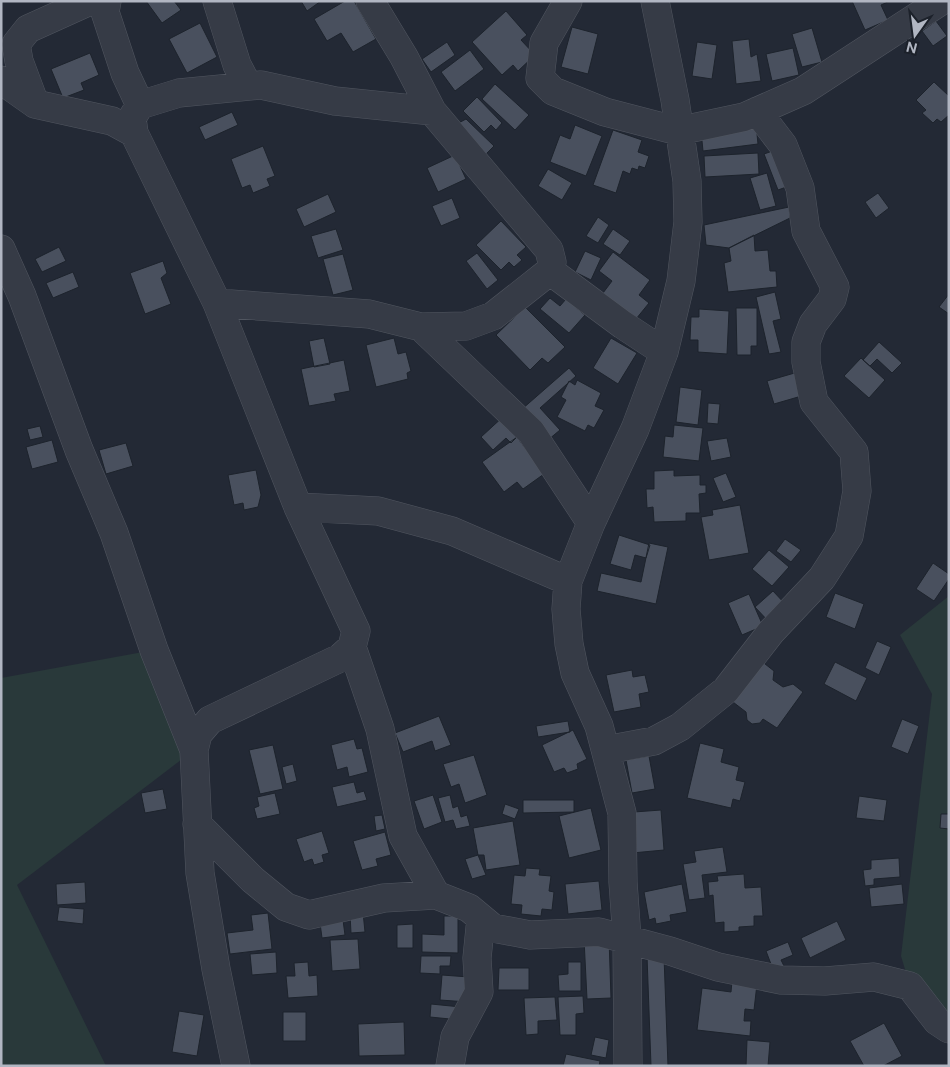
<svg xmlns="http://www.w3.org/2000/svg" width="950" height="1067" font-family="'Public Sans',sans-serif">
<rect width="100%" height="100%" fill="#232935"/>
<path fill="#29393a" d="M949,596V1029L910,986L901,956L932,694L900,635Z
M154,650L194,750L17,885L106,1066H1V678Z"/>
<path fill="#49505e" stroke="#1d232c" d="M146,1H174L181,10L162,23Z
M301,1H321L307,11Z
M345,1H354L376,39L353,52L341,33L327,41L314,19Z
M852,1H890L881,5L888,20L865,30Z
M506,11L527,35L521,40L535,55L518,71L513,65L502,75L472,42Z
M936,21L947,36L933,46L922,31Z
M200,23L217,57L187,73L169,39Z
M572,27L598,34L588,74L561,67Z
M812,28L822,62L802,67L792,34Z
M749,39L751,57L757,54L761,81L736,84L732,41Z
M447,42L455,55L431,72L422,59Z
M697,42L717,45L712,79L692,76Z
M793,48L799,75L772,81L766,54Z
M470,50L484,69L455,91L441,72Z
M90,53L99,75L81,83L84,90L63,98L51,69Z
M934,82L949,96V115L941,122L937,119L933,123L922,113L926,110L916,100Z
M495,84L529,115L515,130L482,99Z
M477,97L502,123L496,130L491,125L484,132L463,111Z
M232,112L238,125L205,140L199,127Z
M466,119L494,146L484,156L453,126Z
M756,124L758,144L703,151L701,131Z
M575,125L602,136L586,176L550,162L560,135L570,139Z
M613,130L642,140L638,152L649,156L645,168L639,166L638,170L632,168L630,174L623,171L616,193L593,185Z
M263,146L275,176L267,179L270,186L253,193L250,185L242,188L231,159Z
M778,149L792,185L778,190L764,154Z
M758,153L759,174L705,177L704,156Z
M455,155L466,179L438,192L427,168Z
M548,169L572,183L562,200L538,186Z
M767,173L776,206L760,210L750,178Z
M878,193L889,208L876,218L865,202Z
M328,194L336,212L304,227L296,209Z
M452,198L460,218L441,226L432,206Z
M789,207L790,218L729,248L706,245L704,225Z
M598,217L609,225L598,243L586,236Z
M501,221L526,247L517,255L522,260L514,267L509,262L501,270L476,245Z
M336,229L343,250L318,258L311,236Z
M613,229L630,241L620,255L603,244Z
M754,235L755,251L768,250L770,271H776L777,287L728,292L724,263L731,261L729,248Z
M59,247L66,261L42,272L35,259Z
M585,251L601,258L591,280L575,272Z
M613,252L650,280L639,295L649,303L636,319L603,293L612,281L599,271Z
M477,253L498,280L487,289L466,261Z
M343,254L353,290L333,295L323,259Z
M163,261L167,273L161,278L171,304L145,314L130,273Z
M73,272L79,287L53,298L46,283Z
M775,292L781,319L773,321L781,352L769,354L756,297Z
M949,294V314L939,307Z
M550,298L560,306L566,299L585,315L569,333L540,309Z
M525,307L565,347L548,363L542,358L530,370L496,335Z
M736,308H757V346H751V355H737Z
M699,309L729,311L727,354L698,352V340H690L691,317H699Z
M324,338L330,364L314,367L309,341Z
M394,338L398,354L406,352L411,371L407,373L408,379L376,387L366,345Z
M611,338L637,353L618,384L593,368Z
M879,342L902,363L892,373L877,359L870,366L863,360Z
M861,358L885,380L869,398L844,376Z
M344,360L350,391L334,394L336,401L309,406L301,369Z
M569,368L576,376L540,408L560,430L548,440L521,410Z
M798,372L805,395L774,404L767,381Z
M577,380L601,393L595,406L604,410L594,428L588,425L585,431L557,417L566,400L561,397L569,381L575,385Z
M680,387L702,390L698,425L676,422Z
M708,403L720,404L718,424L707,423Z
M505,415L522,432L511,443L506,438L493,450L481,437Z
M674,425L703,428L699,461L663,457L665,436L673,437Z
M40,426L43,437L30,440L27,429Z
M517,437L544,474L523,489L517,482L504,492L482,462Z
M727,438L731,457L711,461L707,441Z
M52,440L58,462L32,469L26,447Z
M126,443L133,466L106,474L99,450Z
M256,470L261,495L258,507L244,510L243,503L234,505L228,475Z
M674,470V476L700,475V485H706V493L699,494L700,513H686V521L654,522L653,507L647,508L646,489H654V471Z
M726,473L736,497L723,502L713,478Z
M740,505L749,553L709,560L701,517L713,515L712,510Z
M619,535L650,545L646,558L635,555L631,570L610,564Z
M785,539L801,550L791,562L776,551Z
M649,543L668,547L656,604L597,591L601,573L641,582Z
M769,550L789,567L772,586L752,569Z
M933,563L949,574V579L934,601L916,589Z
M773,591L787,606L769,622L755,607Z
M835,593L864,604L855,629L826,617Z
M749,594L763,626L742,635L728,603Z
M877,641L891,647L879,675L865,668Z
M760,660L774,671L773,680L783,687L793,684L803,692L777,728L763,719L760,723L752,724L747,720L746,712L729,699Z
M835,662L867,678L856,701L824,684Z
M632,670L633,677L645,675L649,692L639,694L641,707L614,712L606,675Z
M439,716L451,745L435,751L432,741L403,752L395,733Z
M902,719L919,726L908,754L891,747Z
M568,721L570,732L538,737L536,726Z
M573,730L587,759L577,764L578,769L567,773L564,768L554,772L542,745Z
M354,739L357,749L362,748L368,772L349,777L347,767L337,770L331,745Z
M700,743L724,749L721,762L739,767L736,780L745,782L740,801L733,799L731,808L687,798Z
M273,745L283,789L260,794L249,750Z
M474,755L487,795L465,803L459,784L451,787L443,764Z
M649,756L655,789L632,793L626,760Z
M293,764L297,781L286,784L282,767Z
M354,782L357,793L364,791L367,800L337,807L332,787Z
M163,789L167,809L145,813L141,793Z
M275,793L280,814L257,819L254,808L259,806L257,797Z
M433,795L442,822L424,829L414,801Z
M450,795L453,808L458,806L461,817L467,815L470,826L456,829L453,820L445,822L438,798Z
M859,796L887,800L884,821L856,818Z
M523,800H574V812L523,813Z
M505,804L519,809L515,819L502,814Z
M591,808L601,850L569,858L559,816Z
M661,810L664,850L632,853L634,812Z
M941,814H949V829L940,828Z
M382,815L385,829L376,831L374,816Z
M513,821L520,865L486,870L484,855H478L473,828Z
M322,831L329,853L322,855L324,862L314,865L312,859L304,862L296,839Z
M385,832L391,855L376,859L378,866L362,870L353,841Z
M723,847L727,872L702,875L705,898L689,900L683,864L696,862L694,851Z
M478,855L486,875L472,879L465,859Z
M899,858L900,877L874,879V885L865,886L863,870L871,869V860Z
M526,868L540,869L539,875L551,876L549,891L554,892L552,910L542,909L541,916L521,914L522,905L511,904L514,875L525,876Z
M744,874L745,888L761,887L763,916H754V926L739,927V931L724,932V922L715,923L713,895L709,896L708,882L718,881L717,876Z
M599,881L602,910L568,914L565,884Z
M85,882L86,903L57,905L56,884Z
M682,884L687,912L670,915L671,921L656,924L655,918L649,920L644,892Z
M902,884L904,904L871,907L869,888Z
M59,907L84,909L83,924L57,921Z
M363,912L365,932L351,933L350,914Z
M268,913L272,949L230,954L227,933L253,930L251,915Z
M444,916H458V953L422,952V934L444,935Z
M343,920L345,935L322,938L320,923Z
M837,921L846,940L810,958L801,938Z
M413,924V948H397V925Z
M609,938L611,998L587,999L584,939Z
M358,939L360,969L332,971L330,940Z
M788,942L793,955L781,960L785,968L774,972L766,951Z
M276,952L277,973L252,975L250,954Z
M421,956H451L450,966H440V974L420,973Z
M647,956H664L668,1066H651Z
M308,962L309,976L317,975L318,996L288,998L286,976H295L294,963Z
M568,962H581V991H559L558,975L568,974Z
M499,968H529V990H498Z
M442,975L469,977L468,1002L440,1000Z
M732,981L757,984L754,1010L745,1009L744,1021H751L750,1036L697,1030L702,988L731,992Z
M583,996L584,1013L576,1014V1035H560L558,997Z
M555,997L557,1020L538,1021V1034L526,1035L524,998Z
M431,1004L461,1007L460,1020L430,1017Z
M179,1011L204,1015L197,1056L172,1052Z
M283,1012H306V1041H283Z
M404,1022L405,1055L359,1056L358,1024Z
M884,1023L902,1056L883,1066H864L850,1041Z
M595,1037L609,1040L606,1058L591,1055Z
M747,1040L770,1042L768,1066H746Z
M566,1054L600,1061L599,1066H563Z"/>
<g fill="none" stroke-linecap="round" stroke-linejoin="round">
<defs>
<path id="minor" d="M107,1L105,12L125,73L140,105
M217,1L237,65L248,86
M370,1L404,57L432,111L549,250L552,262L550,271
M568,1L544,43L540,78L553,91L605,112L678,131L744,117L803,91L941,1
M1,80L35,104L112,121L134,133
M35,104L19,61L16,44L28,29L90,1
M1,249L22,296L79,450L114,533L154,650L194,750
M217,303L369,314L421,327L466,326L493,316L550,271L623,325L664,352
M421,327L531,432L591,523
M298,507L378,511L452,531L568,581
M352,647L380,729L403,836L436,895
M606,750L654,741L680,727L726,690L771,632L822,578L849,536L857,491L854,452L814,402L806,362V342L813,324L832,299L835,287L806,231L800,188L783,145L757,111
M197,824L253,880L286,907L309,915L384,898L436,895L469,908L493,928L530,935L599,932L670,951L718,967L781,980L825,981L874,977L910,986L937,1021L949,1029
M236,1066L216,969L200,873L194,750L198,734L210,720L340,658L352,647L356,631L298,507L217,303L134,133L132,118L140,105L179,93L261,85L335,101L432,111
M450,1066L455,1037L479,992L477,958L481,918
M628,1066L627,939L623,882L622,813L599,726L575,673L569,644L566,609L568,581L591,523L635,429L664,352L681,281L688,222L687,181L675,100L655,1"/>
</defs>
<use href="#minor" stroke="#515660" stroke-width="29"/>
<use href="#minor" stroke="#363b46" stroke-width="28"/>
</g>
<rect width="950" height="1067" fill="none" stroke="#b1b6c2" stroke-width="5"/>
<g transform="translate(915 35) rotate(194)" stroke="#1c212a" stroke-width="4" paint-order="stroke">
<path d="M0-4L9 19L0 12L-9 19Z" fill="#b1b6c2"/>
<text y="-8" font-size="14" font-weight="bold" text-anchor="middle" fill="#b1b6c2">N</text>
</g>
</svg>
